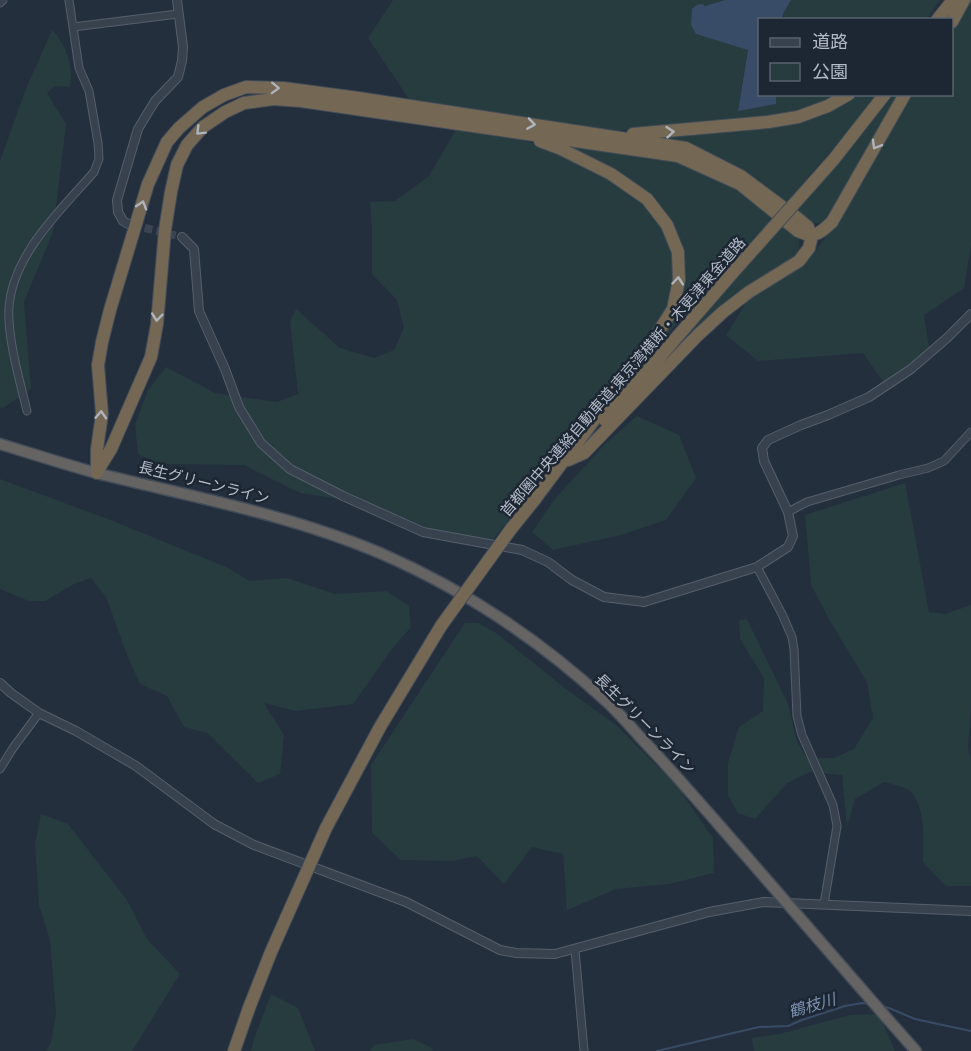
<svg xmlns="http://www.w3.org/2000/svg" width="971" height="1051" font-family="Figtree,'Noto Sans JP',sans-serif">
<rect width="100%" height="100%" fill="#242f3e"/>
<path fill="#263c3f" d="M393,0H725L705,6L702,4L696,34L748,49L738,110L776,104V95H839L825,102L781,115L619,131L589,129L431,107L409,99L368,38Z
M791,0H940L927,19L783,20L784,12Z
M967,0H971V245L964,288L924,315L929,348L910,366L884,383L863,353L758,361L726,335L749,298L796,268L816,250L833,227L909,95L952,94V27Z
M52,30C66,43 74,68 70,87L55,86L47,93L66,124L53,232L24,302L31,389L3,408L0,407V161L25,91Z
M858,95H877L843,137L786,203C767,188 747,170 724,160C702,150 679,144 656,137L753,128L847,101Z
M893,95H899L863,154L836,208L823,223H811L795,212L866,129Z
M457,128C472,130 487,132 502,135C545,144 587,164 624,188C635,195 647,204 655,214C659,219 661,226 664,231C680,263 677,286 662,318L492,541L430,530L370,503L300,493L244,465L158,464L138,454L135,425L148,390L166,367L215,393L277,402L298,394L290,321L296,309L340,348L374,358L394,350L404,328L397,300L372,274V229L370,202L395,201L429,176Z
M557,143L671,159L736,187L775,217L645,359H644L679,302L668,218Z
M784,225C798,235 804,239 796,256L624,404Z
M637,416L679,435L696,478L666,520L621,535L553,550L532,532L554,500L603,446Z
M0,479L113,521L226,567L250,581L287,578L335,594L386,591L409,606L411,627L392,649L353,704L296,711L264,703L284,735L280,774L258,783L207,733L184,727L167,696L140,684L127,655L106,597L91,578L74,584L45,601H29L0,589Z
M905,483L929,612L945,614L971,605V705L968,748L971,759V886H946L923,862C923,841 927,802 907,789C901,786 891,784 884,782L855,799L847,827L842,775L810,772L787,783L755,819L738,813L728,796V763L739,727L763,711L764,678L740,639L739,620L747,619L788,704L797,742L807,758H834L854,749L873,718L867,682L830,621L811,585L805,515Z
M465,623H478L496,633L566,689L616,725L678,787L699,818L713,838L714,873L669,884L616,889L567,910L563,854L532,847L504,884L477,856L452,861L401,860L372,833L371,765Z
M41,814L68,824L127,900L147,939L180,974L132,1051H46L51,1042L56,1014L50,940L39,905L35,844Z
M271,994L298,1008L315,1051H251L254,1039Z
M879,1014L895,1051H754L752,1038L779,1034L850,1015Z
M413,1039L430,1047L433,1051H369L374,1045Z"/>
<path fill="#394c67" d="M725,0H791L784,12L782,19L760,20V94L776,95V104L738,111L748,50L696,34L691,25L692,9L697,5L702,4L705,6Z"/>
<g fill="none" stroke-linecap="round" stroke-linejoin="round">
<path stroke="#394c67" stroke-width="2" d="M881,1006L889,1008L915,1019L971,1031
M657,1051L759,1027L788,1026L802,1020L845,1006L862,1003L870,1004"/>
<path stroke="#3a4453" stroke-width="8" stroke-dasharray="8 4" stroke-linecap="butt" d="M133,225L182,237"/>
<defs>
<path id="minor" d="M0,3L3,0
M73,27L178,14
M27,411C20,382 7,337 9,307C13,254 61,210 94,172L99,159L98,143L89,91L79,68L69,0
M788,512L807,502L899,475L928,468L944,461L971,432
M757,567L782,614L792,637L794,649L797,716L802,735L833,805L837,826L824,904
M0,769L13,748L39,713
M575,950L584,1051"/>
<path id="tertiary" d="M128,224L123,221L118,212L117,200L138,129L155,101L178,77L182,61L183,47L177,0
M182,237L194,249L199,311L225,369L239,407L261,443L290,469L343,496L423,532L522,550L548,562L572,580L604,597L644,602L757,567L788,547L793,536L788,512L764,461L762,448L768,440L801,425L828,415L869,397L911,369L947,338L971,314
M0,683L11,693L39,713L76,731L136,766L214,824L254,845L406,902L500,950L516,953L555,954L709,912L764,902L971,911"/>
<path id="trunk" d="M0,444C33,454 67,465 100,474C194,497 290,515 380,553C463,589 540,640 607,702C619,713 630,726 641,738C678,777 712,817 747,857
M885,1016L916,1051"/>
<path id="motorway" d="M937,20L953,0
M952,22L964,0
M633,134L768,122L798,117L828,106L849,94
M811,185L834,159L885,94
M605,420L736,269
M98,470L111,449L151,357L157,324L165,230L171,192L177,165L187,145L203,127L225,112L244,103L273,99L301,101L678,156L740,184L798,231C815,239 820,233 832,222L905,94
M97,473V449L102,414L98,365L102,342L110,310L148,184L167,142L179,128L203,107L224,95L246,87L283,88L358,98L686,148L741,176L796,217L808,227L811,240L809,248L799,261L749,292L723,312L698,335L584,453L568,460
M532,503L598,415L641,354L659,331L673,309L679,280L678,252L667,225L647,199L611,174L559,148L540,141
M511,529L536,498
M326,828L380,727L441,626
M234,1051L249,1008"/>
</defs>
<use href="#minor" stroke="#565f6c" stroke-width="9"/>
<use href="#tertiary" stroke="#565f6c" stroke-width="10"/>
<use href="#trunk" stroke="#434c59" stroke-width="13"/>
<use href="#motorway" stroke="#434c59" stroke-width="14"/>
<use href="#minor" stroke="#38414e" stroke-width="7"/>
<use href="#tertiary" stroke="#38414e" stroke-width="8"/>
<use href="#trunk" stroke="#656462" stroke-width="10"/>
<use href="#motorway" stroke="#746855" stroke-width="12"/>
<defs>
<path id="trunk-bridge" d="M747,857L885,1016"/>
<path id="motorway-bridge" d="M736,269L811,185
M441,626L511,529
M249,1008L271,952L326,828"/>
</defs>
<use href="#trunk-bridge" stroke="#434c59" stroke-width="13" stroke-linecap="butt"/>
<use href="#motorway-bridge" stroke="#434c59" stroke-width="14" stroke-linecap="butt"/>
<use href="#trunk-bridge" stroke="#656462" stroke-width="10"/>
<use href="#motorway-bridge" stroke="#746855" stroke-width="12"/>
</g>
<defs><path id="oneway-chevron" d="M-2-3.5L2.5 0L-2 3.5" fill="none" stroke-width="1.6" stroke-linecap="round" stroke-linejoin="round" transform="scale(1.5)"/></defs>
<g stroke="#aeb4bd">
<use href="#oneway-chevron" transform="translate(275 88) rotate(2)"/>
<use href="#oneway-chevron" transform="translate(531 124) rotate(9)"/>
<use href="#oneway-chevron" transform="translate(200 131) rotate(135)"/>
<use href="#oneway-chevron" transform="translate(670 132) rotate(-5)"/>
<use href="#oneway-chevron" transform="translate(876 145) rotate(120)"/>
<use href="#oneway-chevron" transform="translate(142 205) rotate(-73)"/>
<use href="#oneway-chevron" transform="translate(678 281) rotate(-85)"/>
<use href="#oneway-chevron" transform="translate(157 317) rotate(96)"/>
<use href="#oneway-chevron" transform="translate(101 415) rotate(-87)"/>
</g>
<g text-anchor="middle" stroke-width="5" stroke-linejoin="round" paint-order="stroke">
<g font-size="15" fill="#b4bcc9" stroke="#1d2633">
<text transform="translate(623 377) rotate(-49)" y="5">首都圏中央連絡自動車道;東京湾横断・木更津東金道路</text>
<text transform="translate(204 483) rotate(14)" y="5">長生グリーンライン</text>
<text transform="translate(645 724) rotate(45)" y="5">長生グリーンライン</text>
</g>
<g font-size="16" font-style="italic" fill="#7c92b1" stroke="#1d2633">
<text transform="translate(812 1005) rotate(-16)" y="6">鶴枝川</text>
</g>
</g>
<rect x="758" y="18" width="195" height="78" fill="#1d2633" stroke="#59626f" stroke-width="1.5"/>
<rect x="770" y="38" width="30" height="9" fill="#38414e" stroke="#59626f" stroke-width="1.5"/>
<text x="812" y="48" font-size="18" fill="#b4bcc9">道路</text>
<rect x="770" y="63" width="30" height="18" fill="#263c3f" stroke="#59626f" stroke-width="1.5"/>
<text x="812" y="78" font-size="18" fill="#b4bcc9">公園</text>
</svg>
